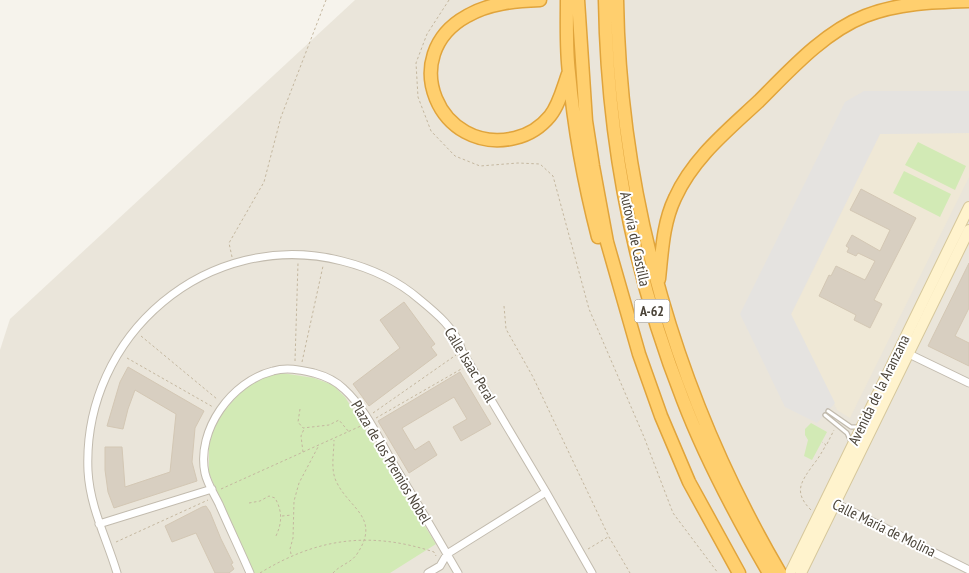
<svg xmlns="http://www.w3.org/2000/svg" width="969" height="573" font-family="'PT Sans Narrow',sans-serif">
<rect width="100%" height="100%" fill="#f6f3ec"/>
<path fill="#eae5da" d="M355,0H969V573H0V350L10,319Z"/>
<path fill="#efe8d6" d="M969,133V177L850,418L837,410L791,315L880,134Z"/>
<path fill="#d2eab5" d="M918,142L966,166L955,190L905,165Z
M904,171L951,194L940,217L893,193Z
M282,373L314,378L333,385L345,397L436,544L390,573H252L209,473V445L215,422L237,396L254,381L267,376Z
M811,423L827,432L812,460L804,456L808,440L805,435V429Z"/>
<path fill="#e5e3e0" d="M864,91H969V133L880,134L791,314L835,403L817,423L785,407L740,314L845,102Z"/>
<path fill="#d8cfc1" stroke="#d3c7b4" d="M861,189L916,218L874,300L882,304L870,328L854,320L856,315L819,296L829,275L831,276L836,266L865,280L875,261L858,253L856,256L847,252L849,248L846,246L852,235L880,251L890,230L850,210Z
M969,263V308L955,336L969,343V366L928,346Z
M404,302L435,344L431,347L437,355L369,406L353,384L400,348L380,320Z
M128,367L204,411L195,428L192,462L197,481L114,508L108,492L105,470V447H122L125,487L170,472L176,414L135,390L128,409L123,429L107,426L120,382Z
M460,372L491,424L461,441L453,427L467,419L454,397L402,428L415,450L429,441L437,455L409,473L378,421Z
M206,506L210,512L221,539L233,563L231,564L234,569L229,573H215L196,533L172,542L165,526L202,507Z"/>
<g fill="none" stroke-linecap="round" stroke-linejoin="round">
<defs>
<path id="lane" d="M828,411L851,427H860
M825,415L847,433L851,442"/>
<path id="street" d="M909,354L969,383
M833,502L969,570
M99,524L212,489
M117,573C107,539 90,508 88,471C82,335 208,227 342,261C370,268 397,280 419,299C435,312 457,330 462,351L546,492L592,573
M250,573C240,550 229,527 219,504C214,494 207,483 205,473C196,430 232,381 273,371C287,367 300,370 314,373C325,376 336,381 344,389C364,407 377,435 390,458C413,496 436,535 458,573
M428,573L440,566L447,554L546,492"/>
<path id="secondary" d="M790,573L969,207
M801,573L969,230"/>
<path id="highway" d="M540,0C515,1 489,3 467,16C396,55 439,156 515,138C528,135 541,127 550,116C559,105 563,88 568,74
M567,0C567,24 566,49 569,73C574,128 584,183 598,237
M578,0L586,121L593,166L607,242L639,354L661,416L689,482L739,573
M605,0C607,136 633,273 683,400C706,460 737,518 769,573
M617,0C620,202 678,399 780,573
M659,279C662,251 663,223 675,198C693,158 728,130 759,101C789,71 824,32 865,16C898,3 933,2 969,1"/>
</defs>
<use href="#lane" stroke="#c2bbae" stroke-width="5.5"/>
<use href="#street" stroke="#c2bbae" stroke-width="9"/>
<use href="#secondary" stroke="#d6c79b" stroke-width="12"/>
<use href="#highway" stroke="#e0a43c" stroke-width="15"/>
<path stroke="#c4b79f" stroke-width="1" stroke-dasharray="2.5 2.5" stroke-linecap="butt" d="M449,0L427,34L416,63L418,97L431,131L455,156L480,166L518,163L540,164L553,176L589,309L644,437L673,513L718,573
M232,257L229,243L264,182L281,117L326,0
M504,306L506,329L533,377L609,537L630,573
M141,336L217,399
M127,358L213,407
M295,361L298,263
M302,362L323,266
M300,409L298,422L303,428L329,425L339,420L349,432
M373,413L456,355
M376,418L463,368
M827,444L834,430
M303,452L301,436L304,429
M221,489L363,425
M249,503L260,501L269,496L275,498C283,512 282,524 275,538
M811,510C793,492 801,482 813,465C818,459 822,452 826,445L822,442
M282,516L292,515
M116,542L208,500
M588,549L608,537
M291,554L290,549L293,538L294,501L299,483L318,447
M260,573C317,538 370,531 434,552L436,556
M333,573C340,565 351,563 357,554C381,518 350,509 337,483C330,470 334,454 334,440"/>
<use href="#lane" stroke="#fff" stroke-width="3"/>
<use href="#street" stroke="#fff" stroke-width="7"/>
<use href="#secondary" stroke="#fff3cd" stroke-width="10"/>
<use href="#highway" stroke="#ffcf6e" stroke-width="12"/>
</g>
<g text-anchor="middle" stroke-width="4" stroke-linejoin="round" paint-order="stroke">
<rect fill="#fff" stroke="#817c74" stroke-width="1" x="634.5" y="299.5" width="35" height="23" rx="4"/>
<g font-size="14" font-weight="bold" fill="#4b4439">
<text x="652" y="316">A-62</text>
</g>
<g font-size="15" fill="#4b4439" stroke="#fff">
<text transform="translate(635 239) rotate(78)" y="5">Autovía de Castilla</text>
<text transform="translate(470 365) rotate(59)" y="5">Calle Isaac Peral</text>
<text transform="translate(879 390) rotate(-64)" y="5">Avenida de la Aranzana</text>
<text transform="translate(391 462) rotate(59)" y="5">Plaza de los Premios Nobel</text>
<text transform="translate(884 528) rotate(26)" y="5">Calle María de Molina</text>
</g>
</g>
</svg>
